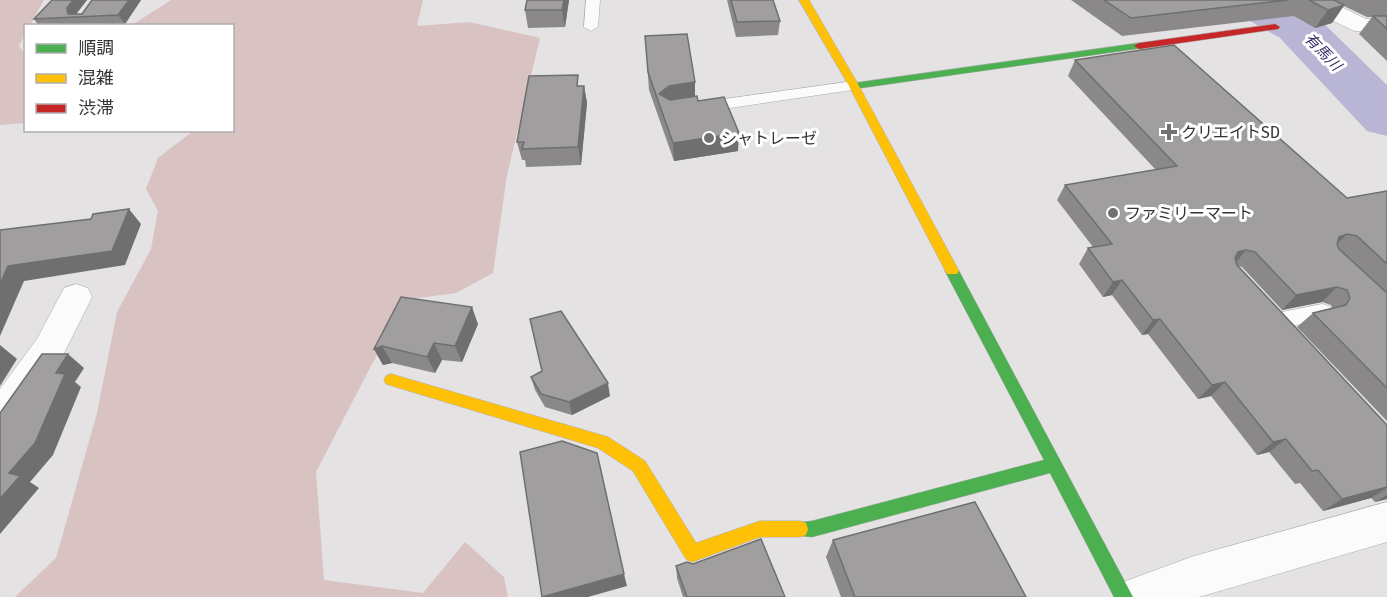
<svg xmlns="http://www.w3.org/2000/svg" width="1387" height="597" font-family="'Fira Sans','Noto Sans JP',sans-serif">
<rect width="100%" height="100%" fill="#e4e2e3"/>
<path fill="#d9c3c2" d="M0,0H44L30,25L26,26L25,34L19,46L25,54V123L0,125Z
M171,0H423L417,26L469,22L540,38L507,175L493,273L456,293L411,299L372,364L316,472L324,580L423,593L465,542L504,577L508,597H15L56,558L97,413L117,312L151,249L158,211L146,189L158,158L193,131L232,130V26L132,25Z"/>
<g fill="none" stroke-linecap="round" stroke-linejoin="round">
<path fill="#b9b6d5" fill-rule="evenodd" d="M1224,0H1285L1316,16L1387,85V136L1367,131L1280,38L1231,10Z"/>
<defs>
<path id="lane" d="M586,0H600L598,27L591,31L584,27Z
M854,81L862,86L859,89L703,112L695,107L703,102Z
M1322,304L1329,306L1332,312L1329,318L1277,329L1270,327L1267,321L1270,315L1277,313Z"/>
<path id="street" d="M1298,0H1327L1366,19H1387V33L1354,31L1301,5Z
M76,284L88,288L92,297L61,359L13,430L0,434V389L37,339L64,288Z
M1387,502V542L1199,597H1116L1123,582L1194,556Z"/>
<path id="fast" d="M1139,43L1142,44V48L854,89L849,86L854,83Z
M952,266L959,271L1133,597H1114L1050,473L812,537L794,535L792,529L794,523L812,521L1044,460L945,271Z"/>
<path id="slow" d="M799,0H809L859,86L959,271L957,274H947L849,86Z
M391,374L608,437L645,461L696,543L760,521H800L806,523L808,529L806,535L800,537H760L692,562L686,559L633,471L598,448L386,384L384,380L386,376Z"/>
<path id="jam" d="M1275,24L1280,27L1278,29L1139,49L1134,46L1139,43Z"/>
</defs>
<use href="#lane" stroke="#adacad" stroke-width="1"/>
<use href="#street" stroke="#adacad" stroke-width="1"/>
<use href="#fast" stroke="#adacad" stroke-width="1"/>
<use href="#slow" stroke="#adacad" stroke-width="1"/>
<use href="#jam" stroke="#adacad" stroke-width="1"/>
<use href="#lane" fill="#fbfbfb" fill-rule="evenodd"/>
<use href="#street" fill="#fbfbfb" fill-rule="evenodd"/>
<use href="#fast" fill="#4caf50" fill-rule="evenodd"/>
<use href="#slow" fill="#ffc107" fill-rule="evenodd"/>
<use href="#jam" fill="#c62828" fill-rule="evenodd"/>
</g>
<path fill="#8a8889" d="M52,0H87L76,14H82L92,0H141L125,24L102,26H39L34,19Z
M527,0H569L565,27L528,28L525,10Z
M727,0H773L780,21L778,35L736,37Z
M1071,0H1387V61L1359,34L1372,17H1367L1344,6L1332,23L1315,28L1294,16L1122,36Z
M645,36L698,101L738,151L674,161L649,90Z
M1075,60L1347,198L1387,191V421L1297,327L1313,313L1332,308L1331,305L1322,302L1282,310L1242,267L1238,266L1387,425V499L1375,502L1371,498L1323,511L1300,483L1295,484L1269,452L1257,455L1211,396L1198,399L1148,334L1142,335L1112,295L1103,297L1079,264L1088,248L1093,247L1057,200L1065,185L1156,170L1068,76Z
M579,86H584L587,103L581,165L526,167L525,160H522L517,142Z
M478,324L462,362L442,360L435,373L392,363L383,365L374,349Z
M531,377L610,396L572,415L545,407L535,390Z
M833,540L1026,597H841L826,557Z
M676,566L785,597H683L677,578Z"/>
<path fill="#706f6f" d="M73,0H87L73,18L68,14L67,8Z
M129,0H141L125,24L118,15Z
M564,0H569L565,27L562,10Z
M1344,5L1332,23L1315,28L1328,10Z
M695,82V100L670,104L659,94L669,86Z
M584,86L587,103L581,165L578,147Z
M739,133L738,151L674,161L673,143Z
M129,209L141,224L125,265L24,281L0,336V284L8,266Z
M1347,234L1332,249L1339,237Z
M1246,250L1234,265L1225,267L1238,252Z
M1122,280L1112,295L1103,297L1113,282Z
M1337,287L1322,302L1282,310L1296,295Z
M472,307L478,324L462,362L455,346Z
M1160,319L1148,334L1142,335L1153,320Z
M434,343L442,360L435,373L427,357Z
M0,345L17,359L0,386Z
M382,346L392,363L383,365L374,349Z
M68,354L84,368L75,382L81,387L53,455L30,482L39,488L0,534V499L9,473L56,373Z
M1225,382L1211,396L1198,399L1212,385Z
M608,383L610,396L572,415L569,402Z
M1286,439L1269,452L1257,455L1273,442Z
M1387,487V488L1371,498L1323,511L1342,499Z
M1387,495V499L1375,502Z
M624,574L627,586L588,597H542Z"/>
<path fill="#a09e9f" stroke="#706f6f" stroke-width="1.5" d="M52,0H73L67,8L68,14H82L92,0H129L118,15L34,19Z
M527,0H564L562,10H525Z
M731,0H773L780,21L737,22Z
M1104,0H1288L1131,18Z
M1309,0H1334L1344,5L1328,10Z
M1373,16H1387V29Z
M687,34L695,82L669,86L659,94L670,100L697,96L698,101L724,97L739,133L673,143L648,72L645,36Z
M1174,45L1347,198L1387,191V264L1357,236L1347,234L1339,237L1337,244L1339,249L1387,293V388L1313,313L1346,305L1350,298L1347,290L1337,287L1296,295L1255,252L1246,250L1238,252L1235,258L1237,265L1387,425V487L1342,499L1318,470L1312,471L1286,439L1273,442L1225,382L1212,385L1160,319L1153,320L1122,280L1113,282L1088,248L1112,244L1065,185L1177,166L1075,60Z
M578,75L577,86H584L578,147L522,149L524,142H517L529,76Z
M129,209L112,251L8,266L0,284V230L91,219L93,214Z
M401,297L472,307L455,346L434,343L427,357L382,346L374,349Z
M561,311L608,383L569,402L541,394L531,377L542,371L530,319Z
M42,354H68L56,373L65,374L35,443L9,473L20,476L0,499V413Z
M562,441L597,453L624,574L542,597L520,452Z
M975,502L1026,597H855L833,540Z
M761,539L785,597H687L676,566L687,562L693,564Z"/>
<g fill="#727072" stroke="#fff" stroke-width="2">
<path d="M1166 123h6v6h6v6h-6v6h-6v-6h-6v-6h6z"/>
<circle cx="709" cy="138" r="6"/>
<circle cx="1113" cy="213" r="6"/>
</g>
<g text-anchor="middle" stroke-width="6" stroke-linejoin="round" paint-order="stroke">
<g font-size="15" font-style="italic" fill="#352c63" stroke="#fff">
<text transform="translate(1323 52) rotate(46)" y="5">有馬川</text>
</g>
<g font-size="16" fill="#353335" stroke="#fff" text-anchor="start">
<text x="1181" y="138">クリエイトSD</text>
<text x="721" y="144">シャトレーゼ</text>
<text x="1125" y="219">ファミリーマート</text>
</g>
</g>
<rect x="24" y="24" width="210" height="108" fill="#ffffff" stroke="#aeadae" stroke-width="1.5"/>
<rect x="36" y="44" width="30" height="9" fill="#4caf50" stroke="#aeadae" stroke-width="1.5"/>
<text x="78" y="54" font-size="18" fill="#353335">順調</text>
<rect x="36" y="74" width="30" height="9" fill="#ffc107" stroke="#aeadae" stroke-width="1.5"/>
<text x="78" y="84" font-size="18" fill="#353335">混雑</text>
<rect x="36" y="104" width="30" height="9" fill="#c62828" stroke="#aeadae" stroke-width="1.5"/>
<text x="78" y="114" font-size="18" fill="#353335">渋滞</text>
</svg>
